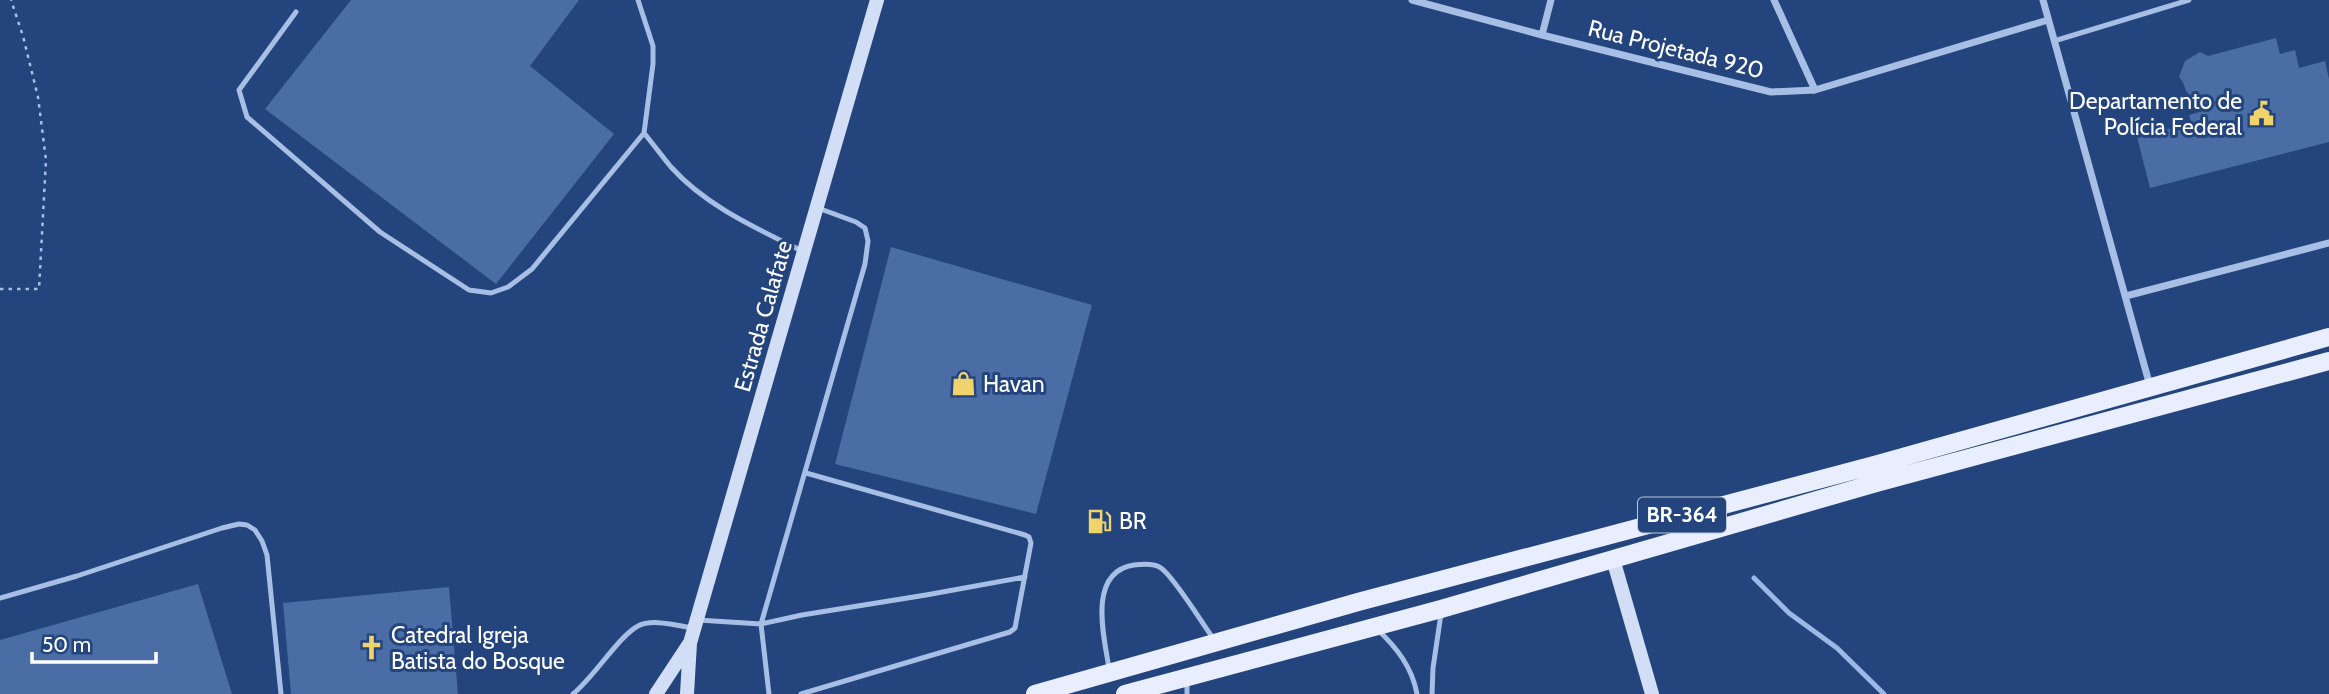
<svg xmlns="http://www.w3.org/2000/svg" width="2329" height="694" font-family="Cabin,sans-serif">
<rect width="100%" height="100%" fill="#23447c"/>
<g fill="none" stroke-linecap="round" stroke-linejoin="round">
<path stroke="#9bb9e6" stroke-width="5" d="M1754,578L1789,613L1837,648L1884,694"/>
</g>
<path fill="#4b6da5" d="M351,0H579L530,66L614,134L496,284L265,109Z
M2276,38L2280,54L2295,50L2299,68L2325,61L2329,79V142L2150,188L2137,137L2191,123L2189,115L2203,111L2186,91L2183,82L2179,77L2185,61L2200,52L2208,56Z
M891,247L1092,305L1036,514L835,464Z
M198,584L232,694H0V640Z
M449,587L458,694H291L283,603Z"/>
<g fill="none" stroke-linecap="round" stroke-linejoin="round">
<path stroke="#a7bfe5" stroke-width="2.5" stroke-dasharray="3.5 5" stroke-linecap="butt" d="M0,289H39L46,160L38,97L23,36L11,0"/>
<path stroke="#a7bfe5" stroke-width="5" d="M638,0L653,46V64L644,133C653,144 662,156 671,167C706,206 756,228 802,251
M296,12L239,90L247,117L380,232L469,290L491,293L508,287L532,269L644,133
M2054,41L2189,0
M0,598L77,576L222,528L239,524L247,525L255,530L262,541L267,555L281,694
M698,620L761,624L865,264L868,241L865,228L856,222L818,208
M1377,629C1397,648 1412,667 1417,694
M1109,668C1104,637 1087,572 1134,565C1142,564 1154,563 1161,568C1174,577 1202,623 1213,638
M1187,681V694
M573,694C594,677 619,636 638,626C653,618 678,626 693,628
M769,694L761,624L802,615L926,595L1025,577
M801,694L1010,632L1015,628L1031,543L1029,537L1025,535L806,473
M1432,694L1433,668L1441,614"/>
<path stroke="#a7bfe5" stroke-width="7" d="M1412,0L1542,35L1771,92L1815,90L2048,20
M1774,0L1815,90
M2043,0L2150,386
M1542,35L1551,0
M2126,296L2329,243"/>
<path stroke="#d1def5" stroke-width="14" d="M1613,559L1652,694
M656,694L689,644
M687,694L690,643L877,0"/>
<path stroke="#e8eefd" stroke-width="18" d="M1035,694L1358,602L1878,464L2329,337
M1125,694L1441,609L1876,483L2329,361"/>
</g>
<defs>
<symbol id="civic-bare" viewBox="-9 -9 18 18"><path d="M-.6-6.5H3V-4.5H.6V-3L4-1V1h2V6H-6V1h2V-1L-.6-3ZM-1.2 2.5V6h2.4V2.5Z" fill="#f0d36a" stroke="#23447c" stroke-width="2.5" paint-order="stroke"/></symbol>
<symbol id="shop-bare" viewBox="-9 -9 18 18"><path d="M-5-2.5h2.3a2.7 3.5 0 0 1 5.4 0H5L5.5 6h-11ZM-1.5-2.5h3a1.5 2.3 0 0 0-3 0Z" fill="#f0d36a" stroke="#23447c" stroke-width="2.5" paint-order="stroke"/></symbol>
<symbol id="fuel-bare" viewBox="-9 -9 18 18"><path d="M-5.5-6h7V0h2V4h1.3V-2.5L3-4.5l.8-.8L6-3V5H2.5V1h-1V6h-7ZM-4.2-4.7v3.2H.2V-4.7Z" fill="#f0d36a" stroke="#23447c" stroke-width="2.5" paint-order="stroke"/></symbol>
<symbol id="church-bare" viewBox="-9 -9 18 18"><path d="M-1.2-6h2.4v3.5h3.3v2.4h-3.3V6h-2.4V-.1h-3.3v-2.4h3.3Z" fill="#f0d36a" stroke="#23447c" stroke-width="2.5" paint-order="stroke"/></symbol>
</defs>
<g fill-rule="evenodd">
<use href="#civic-bare" x="2244" y="96" width="35" height="35"/>
<use href="#shop-bare" x="946" y="366" width="35" height="35"/>
<use href="#fuel-bare" x="1082" y="504" width="35" height="35"/>
<use href="#church-bare" x="354" y="630" width="35" height="35"/>
</g>
<g text-anchor="middle" stroke-width="6" stroke-linejoin="round" paint-order="stroke">
<rect fill="#23447c" stroke="#bdc7d8" stroke-width="2" x="1638" y="497.5" width="88" height="35" rx="5"/>
<g font-size="21" font-weight="bold" fill="#fff">
<text x="1682" y="522">BR-364</text>
</g>
<g font-size="23" fill="#fff" stroke="#23447c">
<text transform="translate(1676 49) rotate(14)" y="8">Rua Projetada 920</text>
<text transform="translate(763 316) rotate(-74)" y="8">Estrada Calafate</text>
</g>
<g font-size="23" fill="#fff" stroke="#23447c" text-anchor="start">
<text x="2242" y="109" text-anchor="end">Departamento de<tspan x="2242" dy="26">Polícia Federal</tspan></text>
<text x="983" y="392">Havan</text>
<text x="1119" y="529">BR</text>
<text x="391" y="643">Catedral Igreja<tspan x="391" dy="26">Batista do Bosque</tspan></text>
</g>
</g>
<path d="M32 652v10h124v-10" fill="none" stroke="#ffffff" stroke-width="3.5"/>
<text x="42" y="652" font-size="21" fill="#ffffff" stroke="#23447c" stroke-width="5" paint-order="stroke">50 m</text>
</svg>
